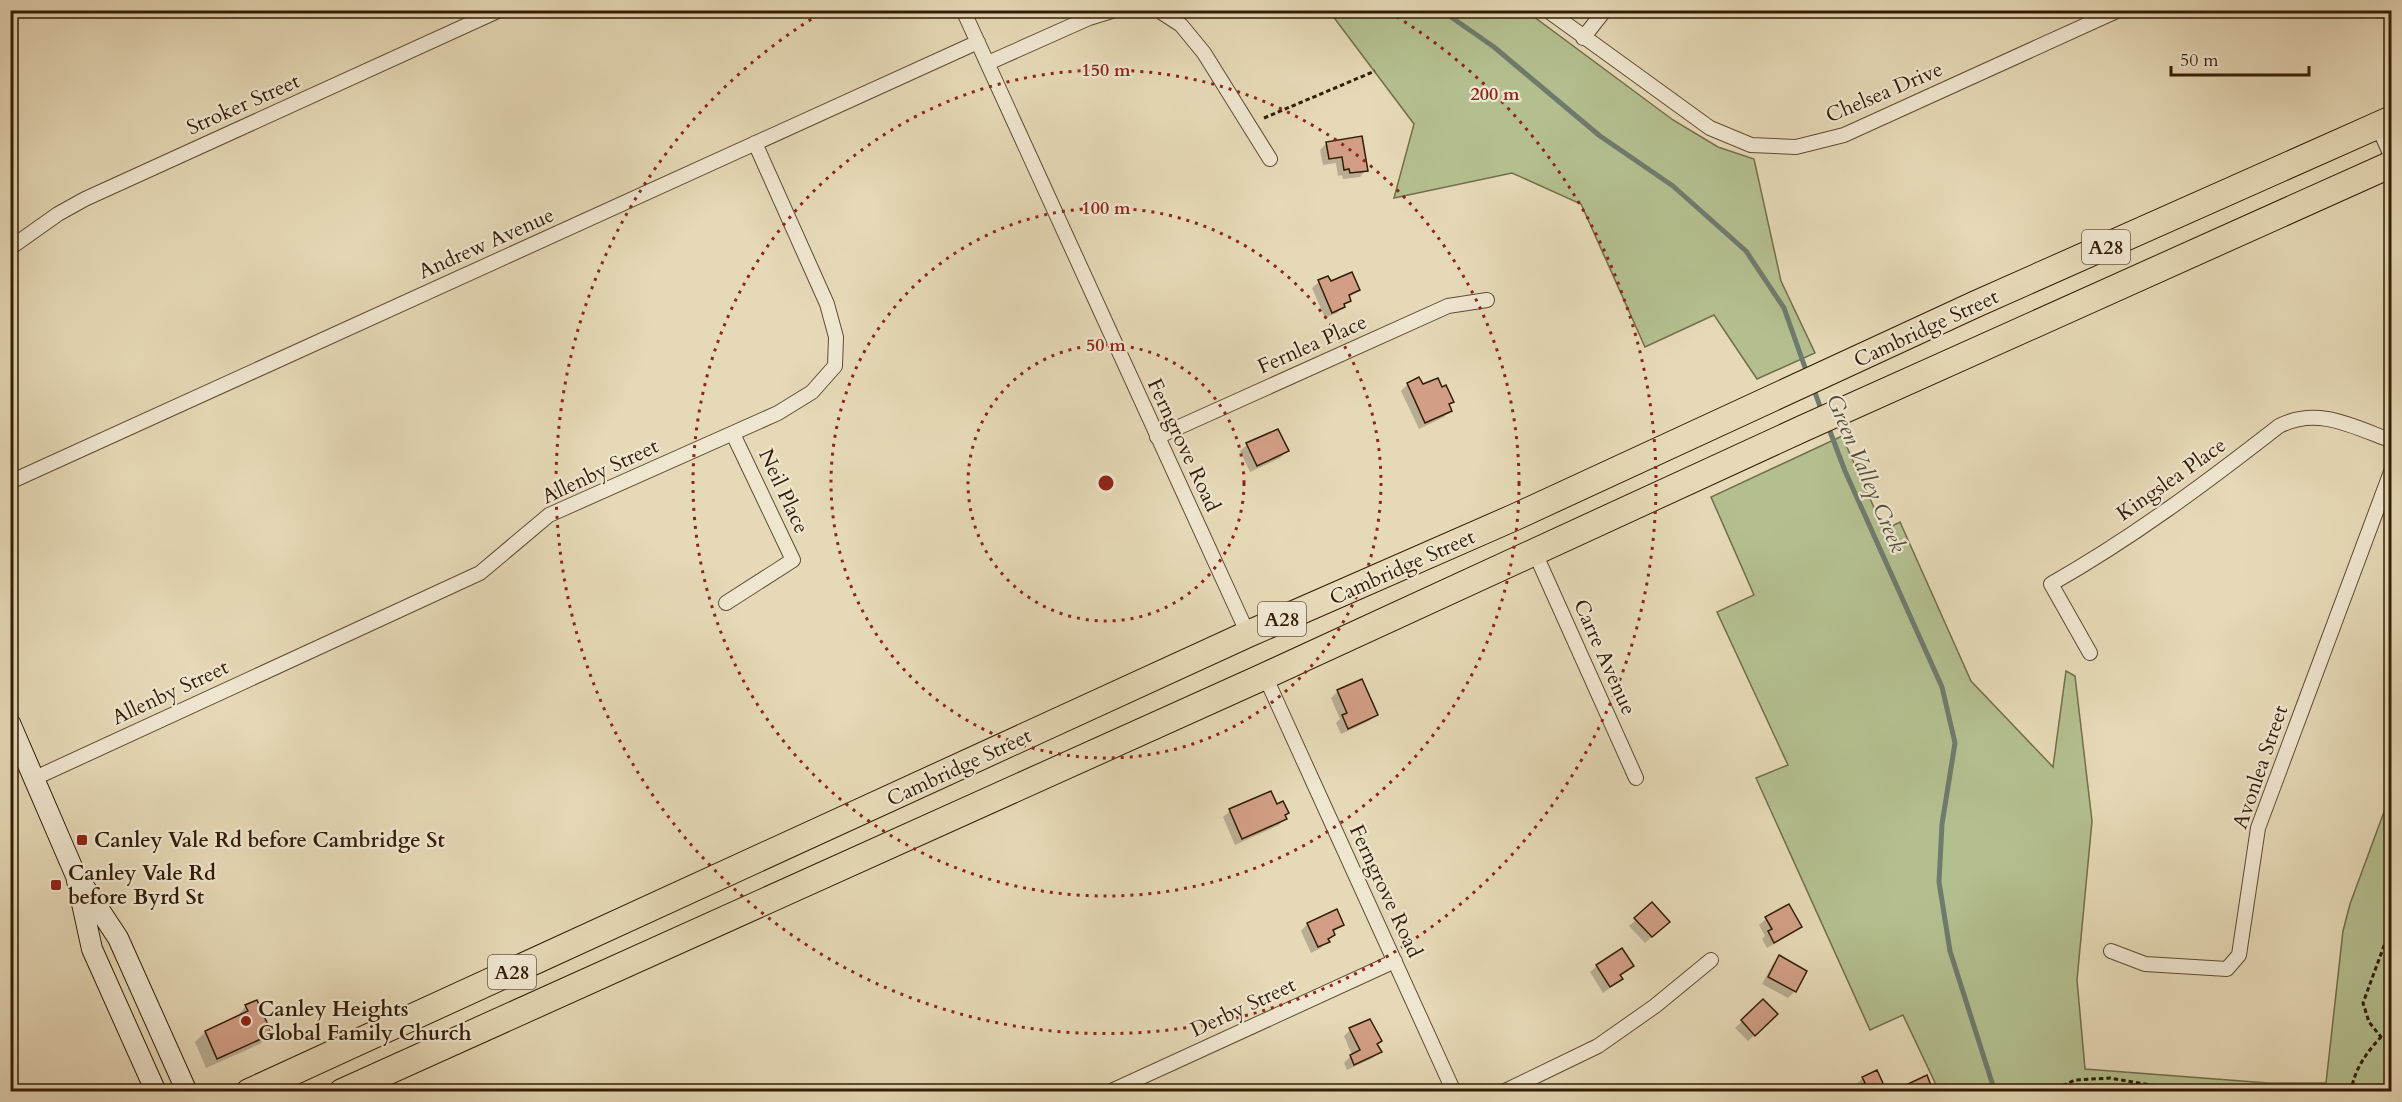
<svg xmlns="http://www.w3.org/2000/svg" width="2402" height="1102" font-family="Cardo,serif">
<rect width="100%" height="100%" fill="#e6d9b7"/>
<filter id="stains"><feTurbulence type="fractalNoise" baseFrequency=".00333" numOctaves="4"/><feColorMatrix values="0 0 0 0 .2 0 0 0 0 .09 0 0 0 0 .02 0 0 0 .5 -.17"/></filter>
<radialGradient id="worn" r=".72"><stop offset=".6" stop-color="#630" stop-opacity="0"/><stop offset="1" stop-color="#630" stop-opacity=".3"/></radialGradient>
<path fill="#b4bf8f" stroke="#736e4a" stroke-width="1.5" d="M1329,11H1526L1673,120L1718,147L1754,159L1781,281L1815,353L1757,379L1714,315L1645,347L1581,204L1512,173L1394,198L1414,124Z
M1842,436L1884,530L1900,522L1971,681L2053,767L2066,671L2075,676L2092,821L2077,980L2085,1069L2268,1083H2326L2343,931L2350,904L2391,793V1091H1939L1903,1015L1870,1030L1756,778L1788,765L1717,612L1754,595L1711,497Z"/>
<path fill="#0003" d="M1327,143L1366,170L1360,177L1343,179L1342,175L1338,176L1336,163L1323,165L1320,150Z
M1328,278L1330,283L1359,290L1348,298L1349,300L1337,313L1325,318L1312,288L1319,282Z
M1408,384L1422,386L1452,402L1448,406L1450,410L1444,417L1419,429L1401,391Z
M1277,431L1287,451L1280,458L1250,472L1240,451L1247,445Z
M1361,681L1376,715L1369,721L1341,734L1336,723L1340,719L1331,698L1337,692Z
M1276,806L1287,813L1284,816L1285,818L1279,825L1235,845L1223,817L1230,811Z
M1652,904L1662,928L1645,943L1629,926Z
M1789,906L1800,926L1793,933L1767,948L1762,939L1765,936L1759,925L1766,919Z
M1307,924H1343L1332,933L1333,935L1321,948L1311,953L1301,931Z
M1780,957L1795,991L1788,998L1762,984L1773,964Z
M1597,966H1632L1619,976L1621,979L1614,985L1603,993L1590,972Z
M1763,1001L1776,1014L1748,1041L1735,1028Z
M246,1006L270,1034L260,1044L206,1068L195,1042L205,1032L236,1018Z
M1350,1030L1380,1041L1376,1045L1380,1052L1373,1058L1347,1070L1344,1063L1352,1055L1344,1036Z
M1863,1078L1885,1092H1850L1858,1088L1856,1084Z"/>
<g fill="none" stroke-linecap="round" stroke-linejoin="round">
<path stroke="#6f7b6d" stroke-width="5" d="M1441,10L1494,47L1600,136L1673,186L1746,251L1784,308L1808,376
M1813,387L1822,412
M1828,426L1845,471L1942,687L1955,743L1942,824L1939,882L1950,951L1995,1092"/>
</g>
<path fill="#d29f86" stroke="#321d05" stroke-width="1.5" d="M1362,136L1368,171L1350,173L1349,169L1344,170L1342,157L1329,159L1326,142Z
M1352,272L1360,290L1349,295L1351,301L1344,304L1345,307L1332,313L1318,280L1328,276L1331,281Z
M1419,377L1423,384L1438,378L1442,387L1446,385L1454,402L1449,404L1452,411L1425,423L1407,383Z
M1278,429L1289,451L1257,466L1246,443Z
M1362,679L1378,715L1348,729L1342,715L1347,713L1337,690Z
M1271,791L1277,804L1283,801L1289,813L1285,815L1287,819L1242,839L1229,809Z
M1652,902L1670,922L1652,937L1634,918Z
M1789,904L1802,927L1774,943L1768,931L1772,929L1765,917Z
M1337,909L1344,925L1333,930L1335,935L1328,939L1330,942L1318,947L1307,923Z
M1622,948L1634,966L1620,975L1623,979L1610,987L1596,965Z
M1779,955L1807,971L1796,992L1768,977Z
M1763,999L1778,1014L1755,1036L1741,1020Z
M257,1000L272,1034L217,1059L205,1031L248,1011L245,1005Z
M1370,1019L1382,1041L1377,1044L1382,1052L1354,1065L1350,1055L1360,1050L1349,1028Z
M1877,1070L1887,1092H1849L1865,1083L1862,1077Z
M1927,1075L1932,1088L1929,1089L1930,1092H1896L1895,1090Z"/>
<g fill="none" stroke-linecap="round" stroke-linejoin="round">
<defs>
<path id="street" d="M963,10L1248,634
M1158,10L1181,25L1204,53L1270,159
M1547,10L1710,128L1751,145L1796,147L1844,135L2119,10
M1583,38L1605,10
M988,63L1089,18L1115,10
M2378,126L2392,158
M10,248L58,214L85,199L500,10
M1157,437L1448,306L1487,300
M10,482L978,42
M1535,553L1636,778
M726,603L793,560L733,434
M2090,653L2051,584C2132,538 2206,483 2279,426C2318,406 2354,427 2392,441
M1265,676L1454,1092
M35,778L480,573L549,515L778,413L812,392L835,366L836,337L827,304L755,143
M2111,951L2145,964L2227,969L2239,955L2258,828L2392,469
M1109,1092L1395,961
M1503,1092L1598,1046L1655,1006L1711,960"/>
<path id="secondary" d="M10,723L76,876L92,949L156,1092
M83,885L118,938L187,1092"/>
<path id="highway" d="M249,1092L1248,634L1515,517L1976,304L2392,119
M342,1092L1265,676L1804,428L2392,164"/>
</defs>
<use href="#street" stroke="#5f4c32" stroke-width="16"/>
<use href="#secondary" stroke="#321d05" stroke-width="22"/>
<use href="#highway" stroke="#321d05" stroke-width="28"/>
<path stroke="#321d05" stroke-width="3" stroke-dasharray="4.5 3" stroke-linecap="butt" d="M1264,118L1375,71
M2392,924L2363,1003L2369,1022L2381,1037L2392,1040
M2049,1092L2075,1080L2110,1078L2191,1092
M2351,1092C2354,1070 2366,1053 2381,1037"/>
<use href="#street" stroke="#efe6d0" stroke-width="14"/>
<use href="#secondary" stroke="#efe6d0" stroke-width="20"/>
<use href="#highway" stroke="#e6d9b7" stroke-width="26"/>
</g>
<g fill="none" stroke="#8f2418" stroke-width="3" stroke-dasharray="3 6">
<circle cx="1106" cy="483" r="138"/>
<circle cx="1106" cy="483" r="275"/>
<circle cx="1106" cy="483" r="413"/>
<path d="M1389 12A550 550 0 1 1 823 12"/>
</g>
<g fill="#8f2418" stroke="#efe6d0" stroke-width="2">
<rect x="76" y="834" width="12" height="12" rx="3"/>
<rect x="50" y="879" width="12" height="12" rx="3"/>
<circle cx="246" cy="1021" r="6"/>
</g>
<g text-anchor="middle" stroke-width="4.5" stroke-linejoin="round" paint-order="stroke">
<g fill="#efe6d0" stroke="#6b5942" stroke-width="1.5">
<rect x="2082" y="230" width="48" height="34" rx="4.5"/>
<rect x="1258" y="602" width="48" height="34" rx="4.5"/>
<rect x="488" y="955" width="48" height="34" rx="4.5"/>
</g>
<g font-size="20" font-weight="bold" fill="#321d05">
<text x="2106" y="254">A28</text>
<text x="1282" y="626">A28</text>
<text x="512" y="979">A28</text>
</g>
<g font-size="21" fill="#321d05" stroke="#efe6d0">
<text transform="translate(1884 92) rotate(-23)" y="7">Chelsea Drive</text>
<text transform="translate(243 104) rotate(-24)" y="7">Stroker Street</text>
<text transform="translate(486 243) rotate(-24)" y="7">Andrew Avenue</text>
<text transform="translate(1926 328) rotate(-25)" y="7">Cambridge Street</text>
<text transform="translate(1312 344) rotate(-24)" y="7">Fernlea Place</text>
<text transform="translate(1184 445) rotate(65)" y="7">Ferngrove Road</text>
<text transform="translate(600 471) rotate(-25)" y="7">Allenby Street</text>
<text transform="translate(2171 479) rotate(-35)" y="7">Kingslea Place</text>
<text transform="translate(784 491) rotate(65)" y="7">Neil Place</text>
<text transform="translate(1402 567) rotate(-24)" y="7">Cambridge Street</text>
<text transform="translate(1605 657) rotate(66)" y="7">Carre Avenue</text>
<text transform="translate(170 692) rotate(-25)" y="7">Allenby Street</text>
<text transform="translate(959 767) rotate(-25)" y="7">Cambridge Street</text>
<text transform="translate(2260 767) rotate(-71)" y="7">Avonlea Street</text>
<text transform="translate(1386 891) rotate(65)" y="7">Ferngrove Road</text>
<text transform="translate(1243 1007) rotate(-25)" y="7">Derby Street</text>
</g>
<g font-size="21" font-weight="bold" fill="#321d05" stroke="#efe6d0" text-anchor="start">
<text x="94" y="847">Canley Vale Rd before Cambridge St</text>
<text x="68" y="880">Canley Vale Rd<tspan x="68" dy="24">before Byrd St</tspan></text>
<text x="258" y="1016">Canley Heights<tspan x="258" dy="24">Global Family Church</tspan></text>
</g>
<g font-size="22" font-style="italic" fill="#504c39" stroke="#efe6d0">
<text transform="translate(1867 473) rotate(67)" y="8">Green Valley Creek</text>
</g>
</g>
<circle cx="1106" cy="483" r="9" fill="#8f2418" stroke="#efe6d0" stroke-width="3"/>
<g font-size="18" text-anchor="middle" font-weight="bold" fill="#8f2418" stroke="#efe6d0" stroke-width="4.5" stroke-linejoin="round" paint-order="stroke">
<text x="1106" y="76">150 m</text>
<text x="1495" y="100">200 m</text>
<text x="1106" y="214">100 m</text>
<text x="1106" y="351">50 m</text>
</g>
<rect width="2402" height="1102" fill="none" stroke="#e6d9b7" stroke-width="36"/>
<rect x="12" y="12" width="2378" height="1078" fill="none" stroke="#321d05" stroke-width="3"/>
<rect x="18" y="18" width="2366" height="1066" fill="none" stroke="#321d05" stroke-width="1.5"/>
<path d="M2171 66v9h138v-9" fill="none" stroke="#321d05" stroke-width="3"/>
<text x="2180" y="66" font-size="18" fill="#321d05" stroke="#efe6d0" stroke-width="4.5" paint-order="stroke">50 m</text>
<rect width="100%" height="100%" filter="url(#stains)"/>
<rect width="100%" height="100%" fill="url(#worn)"/>
</svg>
